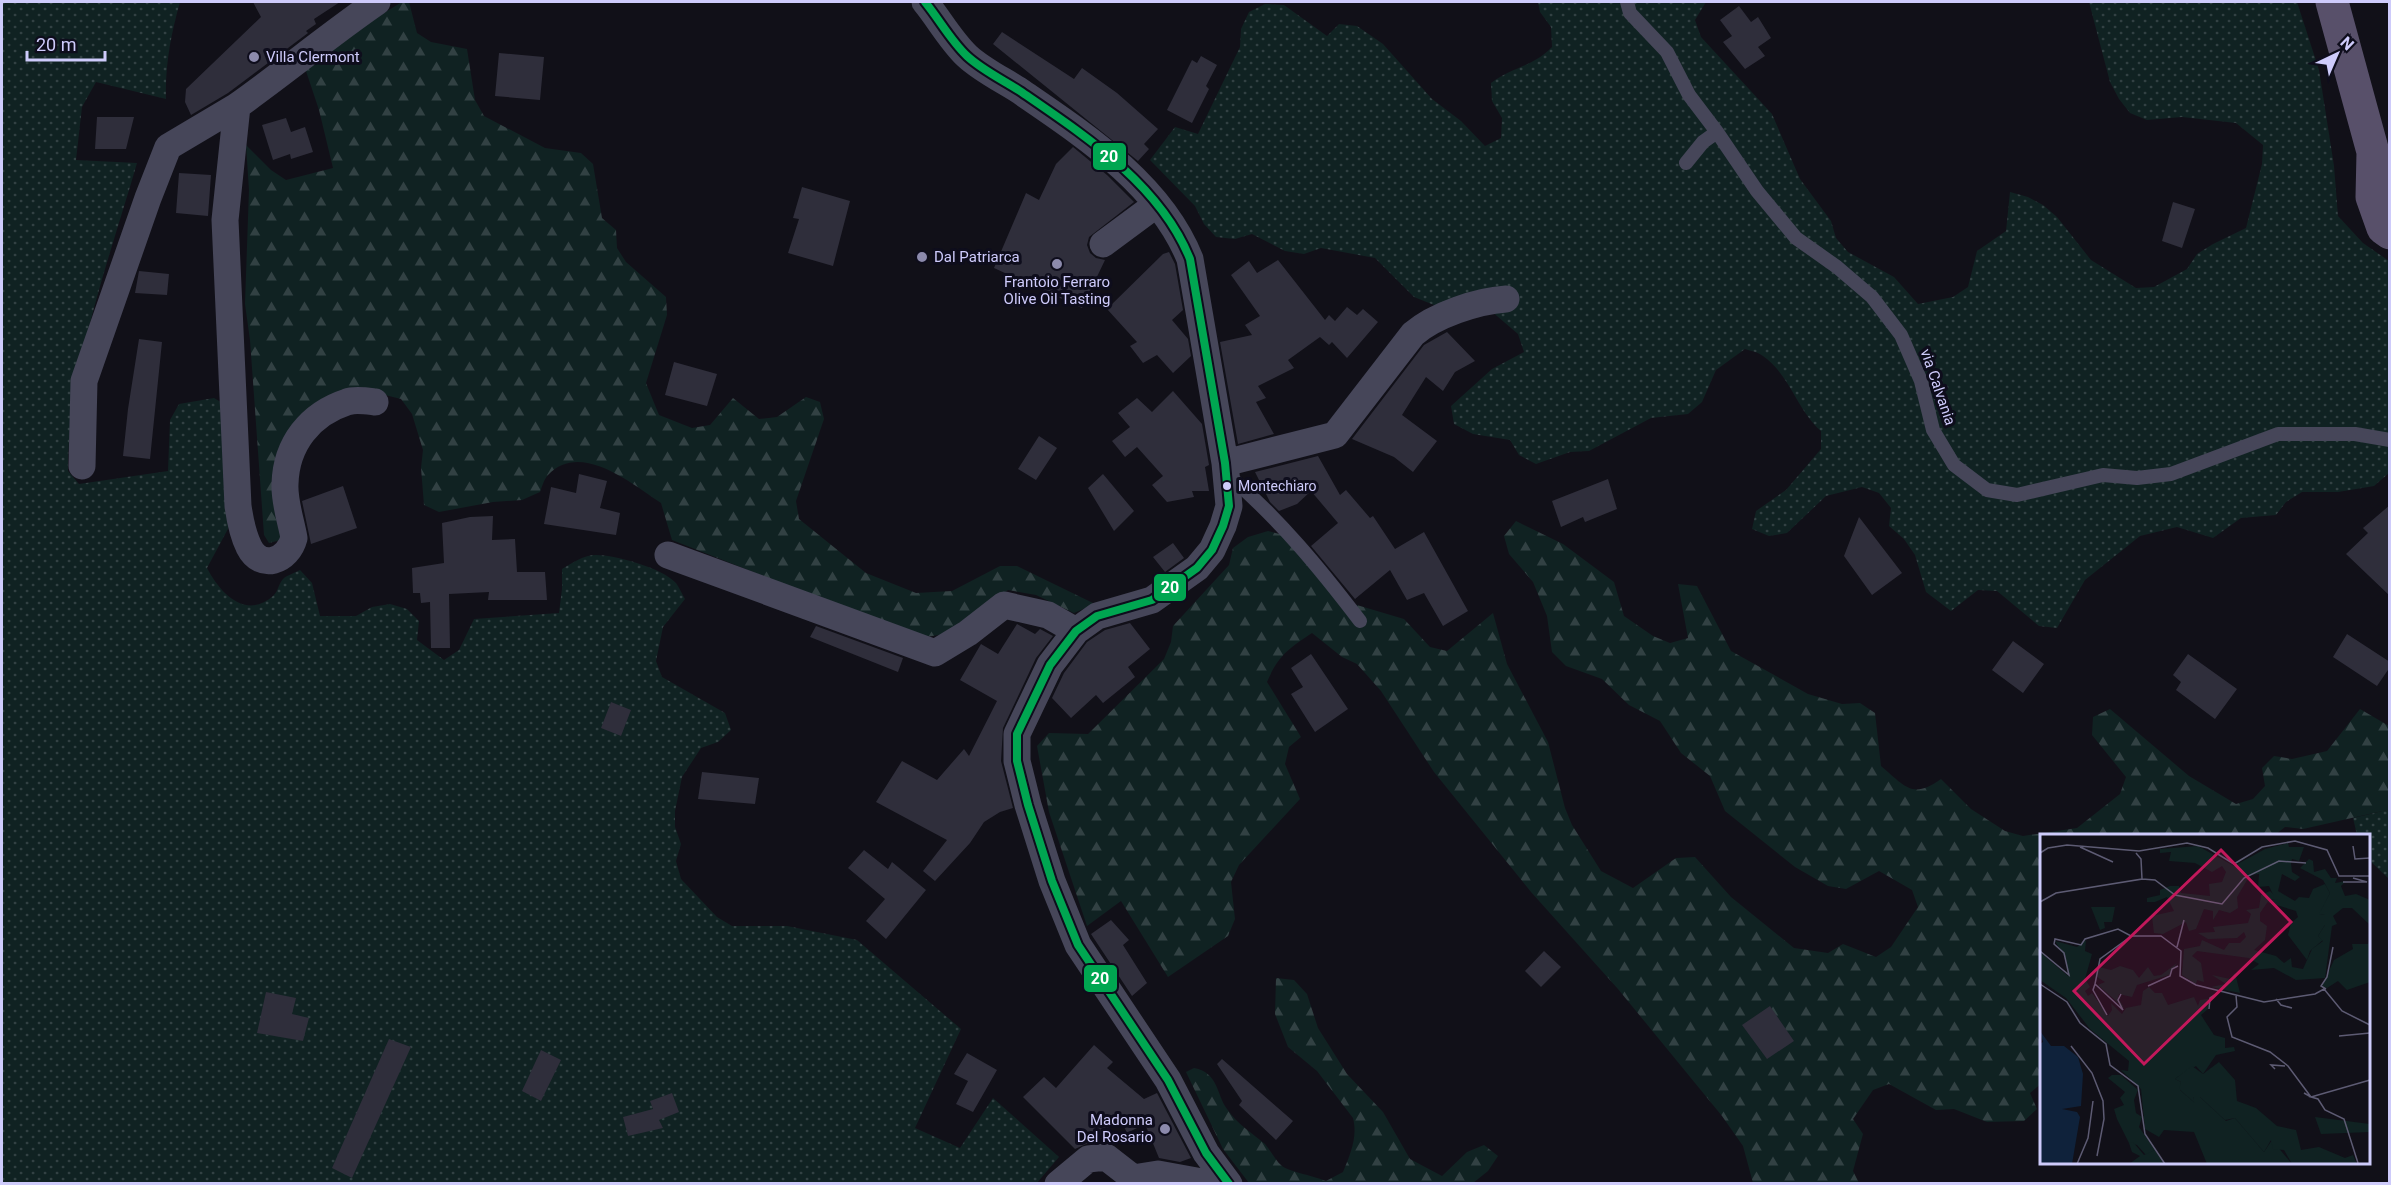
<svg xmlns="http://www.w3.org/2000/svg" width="2391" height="1185" font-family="Roboto,sans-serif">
<defs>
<pattern id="grass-dots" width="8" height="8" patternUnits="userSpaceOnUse" patternTransform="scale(1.5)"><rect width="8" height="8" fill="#102222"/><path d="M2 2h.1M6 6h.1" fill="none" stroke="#324143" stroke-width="1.8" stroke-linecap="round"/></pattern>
<pattern id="forest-firs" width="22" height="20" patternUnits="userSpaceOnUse" patternTransform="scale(1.5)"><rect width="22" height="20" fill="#102222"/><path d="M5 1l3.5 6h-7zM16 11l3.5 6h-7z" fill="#324143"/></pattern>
</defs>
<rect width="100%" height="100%" fill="#111018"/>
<path fill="url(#grass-dots)" d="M2,2H180C171,34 165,65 166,99L96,82L82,107L76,160L137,163C109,260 68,370 68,471L79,484L168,471L170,420L179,404L214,398L224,404L229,527L207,568C220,593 246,621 274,595C278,591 279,583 283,579C287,575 295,573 300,570L312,583L320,616H356L372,607L390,604L407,609L419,621L417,640L444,660L459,650L474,619L559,613L562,589V569C572,563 584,555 596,555C616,555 662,568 676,583C679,587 682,594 685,599L663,627L656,661L662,677L725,713L731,730L718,742L701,748L682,777L675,811V827L681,844L676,861L681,879L717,917L732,926H787L857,940L961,1029L915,1128L960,1148L993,1098L1059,1157L1036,1184H2Z
M1538,2H1706L1695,20L1701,37L1772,114L1800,179L1831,221L1836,238L1848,252L1894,277L1918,304L1953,297L1968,287L1977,251L2006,231L2010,192L2028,197L2043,205L2057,217L2091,260L2136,288L2154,287L2187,269L2197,254L2213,244L2246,228L2262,164L2263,145L2236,123L2182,117L2147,120L2130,113L2119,99L2110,82L2089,2H2297L2319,70L2334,166L2338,216L2363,243L2389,261V473L2374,486L2338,492H2302L2286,502L2276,515L2241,518L2213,538L2177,527L2140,536L2085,580L2057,628L2039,626L1997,591L1978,590L1951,611L1926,592L1915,555L1904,539L1889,526L1891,508L1879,493L1862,487L1826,496L1787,533L1769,536L1752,529L1756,511L1786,490L1821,449V431C1797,410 1790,375 1763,356C1758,352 1751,351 1745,349L1716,370L1702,402L1688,414L1651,418L1589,451L1570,452L1536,464L1519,455L1510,440L1473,434L1454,424L1451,406L1492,369L1524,352L1518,334L1490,310L1449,311L1414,297L1375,258L1321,248L1304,254L1285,251L1252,234L1235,239L1216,237L1204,224L1195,206L1150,160L1175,127L1198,134L1240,47L1241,29L1249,12L1265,4L1284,5L1327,36L1339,24L1357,26L1383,44L1432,99L1461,121L1485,146L1501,138L1502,118L1492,101L1491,83C1513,66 1533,67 1552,47L1551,27L1540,12Z
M2387,810L2389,812V879L2369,860L2368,836L2357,835L2353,818Z"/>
<path fill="url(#forest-firs)" d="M402,2H409L417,33L431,42L467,49L475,100L484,116L545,148L581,153L593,164L602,218L616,230L617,248L626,262L666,297L667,315L646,383L659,415L692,428L710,425L733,398L759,419L777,417L806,397L820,402L824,419L796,501L799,519L866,573L916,593L952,591L1000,566H1017L1095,604L1074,613L1036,595L1008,590L951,633L926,637L794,588L672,540L661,503C633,485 581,440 548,475C544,479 542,487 540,492L522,500L493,502L439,512L424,505L421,468L423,450L412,414L401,399L361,389L310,409L281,540L269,543L264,535L250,340L245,304L249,190L246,145L271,170L286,180L333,168L319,110L305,68L338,41Z
M1516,521L1563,544L1614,582L1624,616L1653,636L1670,643L1688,638L1678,584L1697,586L1731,651L1808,694L1842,704L1860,703L1875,713L1881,766C1905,786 1912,800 1941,779L1971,809L2005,831L2023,836L2077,828L2120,794L2126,777L2092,735L2093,717L2110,709L2189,776L2236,804L2253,799L2265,786L2262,768L2274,756L2292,759L2327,751L2360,709L2389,726V812L2387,810L2303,829L2285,827L2275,835L2042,836V1083L2030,1093L2037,1109L2024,1121L1987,1122L1954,1109L1936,1110L1889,1084L1873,1090L1853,1119L1863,1134L1853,1171L1859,1183H1753L1743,1146L1722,1116L1618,989L1531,892L1434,772L1381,691L1357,664L1342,657L1312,633C1289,648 1278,656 1267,682L1301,737L1289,747L1285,764L1300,799L1239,865L1231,882L1235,919L1228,936L1168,977L1121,901L1087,926L1049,812L1037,746L1049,733L1088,734L1164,659L1171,642L1173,626L1229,565L1233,548L1248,537L1268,531L1287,536L1340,600L1404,619L1430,647L1447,651L1493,613L1507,664L1548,742L1565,808L1572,825L1601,871L1633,888L1676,858L1695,857L1731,897L1794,948L1828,953L1843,944L1876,957L1891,947L1918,907L1912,890L1879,871L1846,889L1828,886L1795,867L1725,811L1710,776L1681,753L1660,721L1629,705L1602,679L1566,666L1552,652L1547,616L1533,582L1509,554L1504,536Z
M1276,978L1294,980L1307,994L1318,1028L1347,1074L1383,1112L1410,1159L1442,1176L1467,1152L1484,1145L1498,1156L1488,1171L1473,1183H1249L1223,1149L1186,1072L1194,1068C1219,1073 1216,1094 1227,1109C1237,1124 1252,1133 1265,1144C1271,1151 1275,1160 1282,1166C1288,1171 1317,1177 1326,1181L1343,1172C1350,1155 1358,1137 1353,1118L1317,1071L1288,1047L1275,1014Z"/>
<path fill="#2f2e3b" d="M253,2H340L314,19L316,24L306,31L308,33L228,93L191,115L185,102L186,89L261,17Z
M1739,6L1751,22L1758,17L1771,38L1758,47L1765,56L1745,69L1723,42L1732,36L1720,20Z
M1002,32L1074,79L1082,68L1117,93L1158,129L1144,144L1149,149L1138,161L993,44Z
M499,53L544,57L540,100L495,96Z
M1201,56L1217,65L1206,86L1209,89L1192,123L1167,110L1192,60L1197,63Z
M97,117H134L126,149H95Z
M286,118L291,132L305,127L313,152L291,159L290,154L273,160L262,125Z
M1073,147L1107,175L1134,202L1089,237L1087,245L1090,253L1096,258L1105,260L1082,308L994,268L1026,193L1039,200L1056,164Z
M179,173L211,175L208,216L176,213Z
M802,187L850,201L833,266L788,253L799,219L793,218Z
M2173,202L2195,209L2182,248L2162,241Z
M1169,252L1175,264L1183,310L1172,320L1188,339L1191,356L1173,373L1157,355L1143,363L1130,346L1137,342L1107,309L1163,254Z
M1278,260L1325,320L1329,315L1335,321L1347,307L1357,315L1363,309L1378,322L1347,358L1332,342L1329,345L1320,337L1288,360L1294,368L1258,386L1266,398L1256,402L1274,434L1238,444L1220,342L1252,335L1245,325L1260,316L1231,275L1249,261L1257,273Z
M139,271L169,274L167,295L135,293Z
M1447,332L1475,361L1455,372L1443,391L1426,377L1402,415L1437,441L1413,472L1394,457L1352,439L1424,345Z
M139,339L162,342L150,459L123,456L128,409Z
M674,362L717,374L707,406L665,395Z
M1173,391L1202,424L1209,465L1205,467L1209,491H1192L1194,497L1167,502L1152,485L1163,476L1137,447L1125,457L1112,441L1130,427L1118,413L1137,398L1152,412Z
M1039,436L1057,448L1036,480L1018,469Z
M1318,456L1340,495L1346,490L1370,518L1373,516L1395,549L1424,532L1468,611L1443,626L1424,593L1407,600L1390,570L1355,599L1311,546L1338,523L1311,491L1297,504L1279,511L1270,502L1255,472Z
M579,474L607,481L600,508L620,513L616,535L544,524L551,487L576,493Z
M1103,474L1134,511L1114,531L1088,488Z
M1608,479L1617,509L1585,522L1583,517L1561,527L1552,501Z
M343,486L357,528L311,544L302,501Z
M2390,505V596L2346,554L2368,533L2363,528Z
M493,516L492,540L515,539L517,572H545L547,600H488L489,592L449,594L450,648H431L430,602L421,603L420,593H413L412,568L444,563L442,523L470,517Z
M1859,517L1902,573L1872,595L1844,556Z
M1173,543L1184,558L1165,572L1153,557Z
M1130,623L1150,649L1128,667L1135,677L1103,703L1096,695L1071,718L1052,698L1064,673L1087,642L1105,630Z
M1017,624L1035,634L1040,629L1053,636L1036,658L1003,728L1001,761L1013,808L1000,812L984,822L970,843L935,881L923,871L947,840L876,802L902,761L937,780L964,749L969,756L997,701L960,680L981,644L998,654Z
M816,626L903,658L898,672L810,637Z
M2347,634L2390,662V667L2377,686L2333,657Z
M2013,641L2044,664L2023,693L1992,670Z
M1311,654L1348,709L1315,732L1291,694L1303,687L1291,668Z
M2188,654L2237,689L2215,719L2176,690L2181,682L2173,675Z
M611,702L631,710L621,736L601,728Z
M702,772L759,778L755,804L698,799Z
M864,850L888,869L892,862L926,890L886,939L866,921L885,899L848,868Z
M1111,920L1129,940L1123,945L1147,983L1132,996L1091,934Z
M1544,951L1561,967L1541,987L1525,971Z
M266,992L296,998L292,1014L309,1018L303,1041L257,1033Z
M1770,1006L1794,1041L1767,1059L1742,1025Z
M389,1039L411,1047L352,1178L332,1168Z
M1094,1045L1113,1062L1107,1068L1144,1099L1157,1093L1191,1158L1180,1162L1159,1158L1145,1124L1127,1133L1119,1116L1093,1143L1086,1144L1075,1149L1023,1097L1044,1077L1056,1088Z
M541,1050L561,1060L541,1101L522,1091Z
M967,1053L997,1070L973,1112L956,1104L968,1081L954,1074Z
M1222,1059L1293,1121L1276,1140L1239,1105L1242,1101L1217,1064Z
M672,1093L679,1112L659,1120L663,1128L628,1136L623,1117L653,1109L650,1101Z"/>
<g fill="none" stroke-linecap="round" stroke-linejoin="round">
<path stroke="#464659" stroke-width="14" d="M1627,2L1630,13L1667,52L1689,95L1717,132L1757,191L1796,238L1837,267L1872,297L1901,335L1921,381L1933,430L1954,465L1987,490L2017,495L2103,475L2137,478L2171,474L2278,434H2355L2390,440
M1686,163L1703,142L1717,132
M1227,474C1280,520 1318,566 1360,621"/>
<path stroke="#464659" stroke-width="27" d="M925,2C939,19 951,41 967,56C982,70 1003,80 1020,91C1084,135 1160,184 1190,259L1225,463L1229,506L1223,526L1212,550L1197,568L1152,600L1097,616L1076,631L1050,665L1017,734V761L1028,805L1052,881L1078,945L1168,1080L1206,1153L1229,1184
M1103,244L1157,204
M375,402C367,401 355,399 347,402C310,414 286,444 285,484C284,501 291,521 294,538C288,561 261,571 249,547C243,535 240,520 238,506L225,220L237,106C285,72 329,35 377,2
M1225,463L1335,435L1413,334C1435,315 1477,301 1506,299
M82,466L84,381L148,198L168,147L237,106
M668,555L935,653L968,633L1004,605L1048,615L1076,631
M1058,1184L1088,1159L1106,1157L1133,1178L1158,1174L1213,1184"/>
<path stroke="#58506a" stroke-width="33" d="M2332,2L2373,152L2372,197L2383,228L2390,233"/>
<defs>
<path id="bus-1" d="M925,2C939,19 951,41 967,56C982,70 1003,80 1020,91C1084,135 1160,184 1190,259L1225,463L1229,506L1223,526L1212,550L1197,568L1152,600L1097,616L1076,631L1050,665L1017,734V761L1028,805L1052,881L1078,945L1168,1080L1206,1153L1229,1184"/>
</defs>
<use href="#bus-1" stroke="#0e0d1c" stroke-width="12"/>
<use href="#bus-1" stroke="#00a651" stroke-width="8"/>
</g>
<g fill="#8c8aac" stroke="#0e0d1c" stroke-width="2">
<circle cx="254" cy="57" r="6"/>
<circle cx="922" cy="257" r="6"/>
<circle cx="1057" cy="264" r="6"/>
<circle cx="1165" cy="1129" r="6"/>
</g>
<circle fill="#cecbfb" stroke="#0e0d1c" stroke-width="2" cx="1227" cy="486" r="5"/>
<g text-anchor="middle" stroke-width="6" stroke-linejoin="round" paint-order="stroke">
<g font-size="14" fill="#cecbfb" stroke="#0e0d1c" text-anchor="start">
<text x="1238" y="491">Montechiaro</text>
</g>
<g font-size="15" fill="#cecbfb" stroke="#0e0d1c" text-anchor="start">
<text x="266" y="62">Villa Clermont</text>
<text x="934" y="262">Dal Patriarca</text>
<text x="1057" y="287" text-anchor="middle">Frantoio Ferraro<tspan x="1057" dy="17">Olive Oil Tasting</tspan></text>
<text x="1153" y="1125" text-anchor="end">Madonna<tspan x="1153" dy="17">Del Rosario</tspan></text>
</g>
<g font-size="15" fill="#cecbfb" stroke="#0e0d1c">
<text transform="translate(1938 387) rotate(71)" y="5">via Calvania</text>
</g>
</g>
<g transform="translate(2040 834)">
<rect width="330" height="330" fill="#111018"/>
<path d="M248,9L249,13H264L259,27L252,25L251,29L252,38L260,43L255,47L242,40L238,57L255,67L259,63L269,64L273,55L285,50L290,59L280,80L285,81V91L278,102L283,106L270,117L267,126L248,101L251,89L258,83L256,77L227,68L235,65L229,52L218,53L219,40L210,41L197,63L198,74L190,79L179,76L173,86V77L164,75L156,95L149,97L146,88L123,100L114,99L112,82L134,77L127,63L115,68H107V64L120,61V56L130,52H139L141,59L170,62L169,50L182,48L186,38L182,32L172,38L155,29L129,27L131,18L120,19V15L158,12L194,32L225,15ZM46,106L45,117L52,120L45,145L50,153L45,157L48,162L52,159L68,182L72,176L71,169L82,180L86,174L101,171L103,157L109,153L115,159H122L128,171L154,163L158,172L160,166L168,165V175L161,181L174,201L185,204V214L194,213L195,217L176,221L163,240L156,232L139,242L135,245L141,248L140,256L154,268L153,263H160L186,287L195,284L224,318L232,306L252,330H167L154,298L124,296L119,303L105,295L101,255L81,236L88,237L89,227L50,195L26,164L0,146V118L28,142L26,125L15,107L37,113ZM72,241H81L98,256L94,266L96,279L102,283L99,293L115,316L106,321L97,311L89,309L77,285L74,275L84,271L80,264L85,258L68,244ZM275,283L330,290V298L281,300Z" fill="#102222"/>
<path d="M269,25L273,27L274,38L285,35L291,44H297L295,49L306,47L301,52L305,62L316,60L330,66V91L312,74H303L293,82L297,90L292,92L285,144L256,146L234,134L211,136L219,130L209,124L157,117L152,122L161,129L164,148L157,146L156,150L142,141L144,115L160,112L162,106L184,116L189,109H200L206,103L204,98L197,104L168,105L158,99L175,98L173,93L208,89L211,80L206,76L219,74L221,61L230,57L238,65L229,66L220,79V87L227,92L225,106L214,116L236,122L244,129L251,124L252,133L263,135L272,115L283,107L278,102L285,91V81L279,80L290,59L283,46L260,34ZM51,73H75L72,88H64L65,94L60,96ZM330,106V148L307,156L298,147L287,154L282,152L294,126L313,115L312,110H328ZM137,129L129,141L97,151L92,163L79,160L78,164L84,174L58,151L65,148L57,143L59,133L71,136L80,132L93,136L99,144L108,133L114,142L121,141ZM195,139L200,159L171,153L186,150L172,141L190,145ZM179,228L195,246L197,267L216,274L237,292L256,296L261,316L279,313L305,324L313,321L317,330H252L244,316L233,315L231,306L224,318L195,284L185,286L160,263H153L155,269L139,255L141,248L135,245L152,232L163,240ZM93,308L104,321L115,316L124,330H89L100,322L92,318L89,309Z" fill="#102222"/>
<path d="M0,197L11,212H24L38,223L43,240L41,272L22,275L37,278L40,283L32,330H0V210L3,208Z" fill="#0f223b"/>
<path fill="none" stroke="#5d5b73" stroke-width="1.5" d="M313,12L315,25L330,24M40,13L73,28M0,19L8,14L27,11L99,17L147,9L168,14L194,30L222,13L255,7L287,16L299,42H330M102,45L115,46L135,61L182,70L204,44L239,27L266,29M303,48H327L313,44M0,68L16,59L102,45L101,25L96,19M137,113L144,86M0,117L29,141L24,119L14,110L15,105L41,111L45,105L78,95L91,102H121L141,117L140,142L156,151L224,168L275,160L284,155L302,177L330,191M0,150L27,168L40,189L66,210L70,231L98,252L105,300L125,330M55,150L53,156L67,181M108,152L130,142L132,135L138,132M286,155L281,152L287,143L293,113M81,160L78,166L83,176L55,150L60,125L90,103M196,161L197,173L187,183L192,203L230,218L248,232L271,263L264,259M236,165L241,171L252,174M169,175L170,164L179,158M299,202L330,199M31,212L52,239L63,267L64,285L57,322M235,235L231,231L245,232M318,329L304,285L285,276L278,265L271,263L330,246M37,330L48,304L53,267"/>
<path fill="#c2185b" fill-opacity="0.15" stroke="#c2185b" stroke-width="3" d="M181,16L251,88L104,230L34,157Z"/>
<rect width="330" height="330" fill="none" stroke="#cecbfb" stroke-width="3"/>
</g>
<g stroke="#0e0d1c" stroke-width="2">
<rect x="1092" y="142" width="35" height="29" rx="6" fill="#00a651"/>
<rect x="1153" y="573" width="34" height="29" rx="6" fill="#00a651"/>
<rect x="1083" y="964" width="35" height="29" rx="6" fill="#00a651"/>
</g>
<g font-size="16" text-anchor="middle" font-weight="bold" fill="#fff">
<text x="1109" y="162">20</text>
<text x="1170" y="593">20</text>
<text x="1100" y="984">20</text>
</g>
<rect width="2391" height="1185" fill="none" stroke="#cecbfb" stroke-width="6"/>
<g transform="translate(2337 54) rotate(44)" stroke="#0e0d1c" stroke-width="4.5" paint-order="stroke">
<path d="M0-4.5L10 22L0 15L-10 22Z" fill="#cecbfb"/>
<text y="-9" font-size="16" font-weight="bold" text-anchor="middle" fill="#cecbfb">N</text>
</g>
<path d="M27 51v9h78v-9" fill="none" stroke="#cecbfb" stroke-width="3"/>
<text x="36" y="51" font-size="18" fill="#cecbfb" stroke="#0e0d1c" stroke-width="4.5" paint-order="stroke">20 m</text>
</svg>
